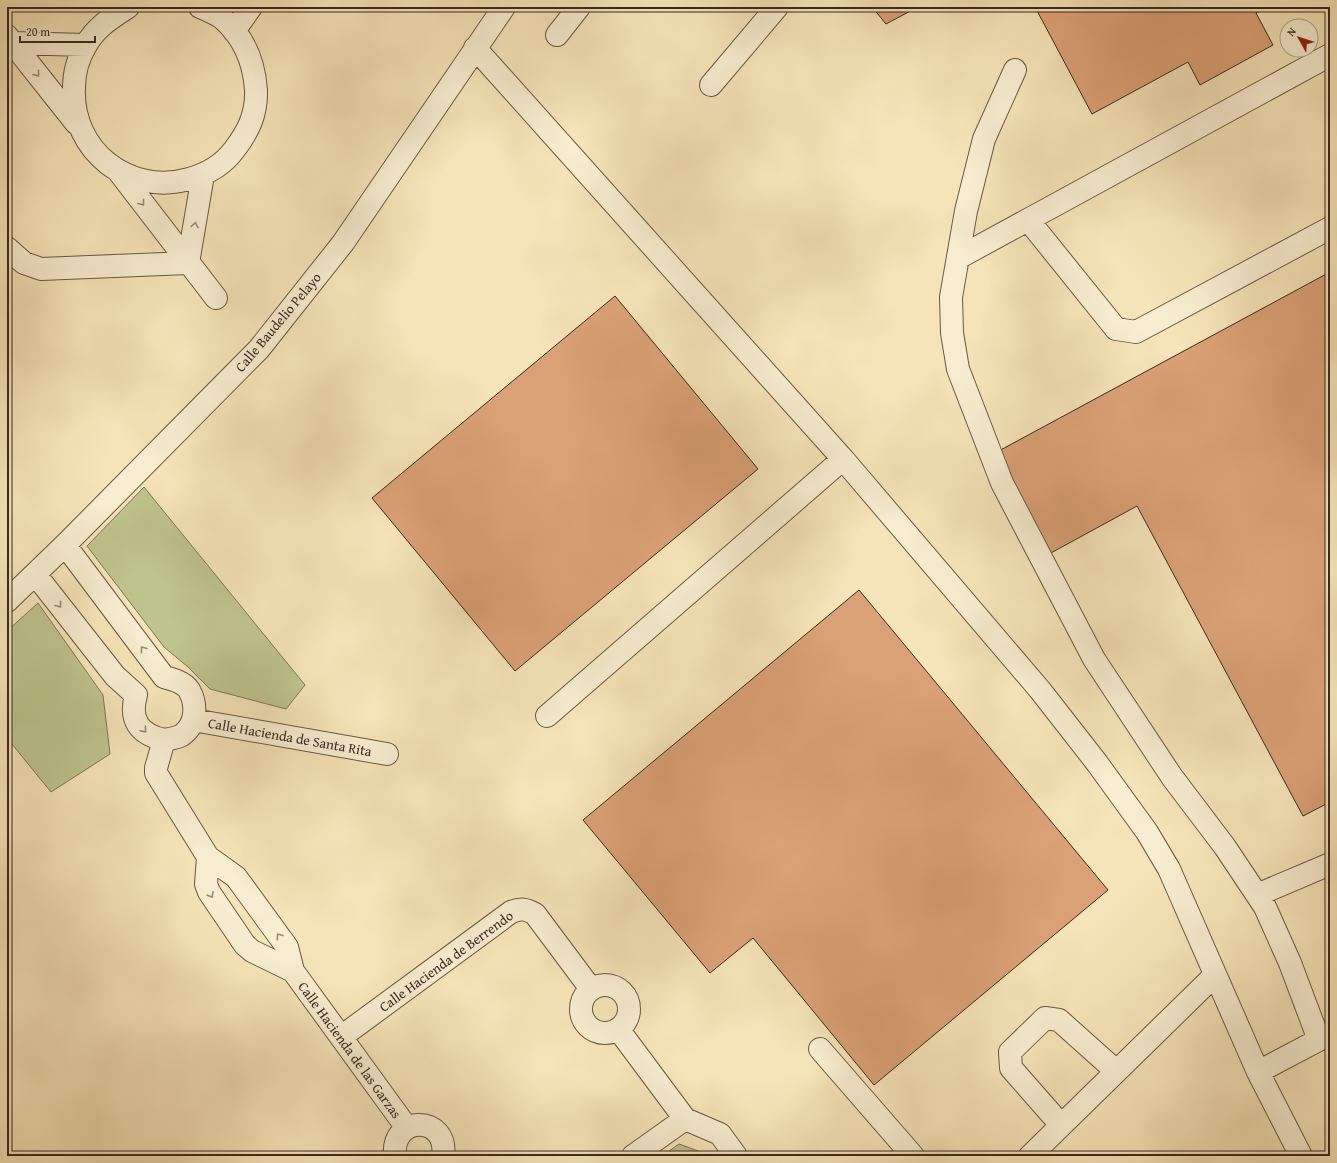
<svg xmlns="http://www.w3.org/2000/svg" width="1337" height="1163" font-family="'Gentium Book Plus',serif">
<rect width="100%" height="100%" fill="#f5e4b7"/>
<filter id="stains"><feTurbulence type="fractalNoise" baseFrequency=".005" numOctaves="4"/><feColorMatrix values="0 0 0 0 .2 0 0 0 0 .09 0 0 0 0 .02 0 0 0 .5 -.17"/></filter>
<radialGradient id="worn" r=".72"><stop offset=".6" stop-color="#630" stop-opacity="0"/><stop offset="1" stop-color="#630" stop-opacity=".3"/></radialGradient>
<path fill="#bec48d" stroke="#7c7657" d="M144,487L305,685L286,709L210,689L188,667L164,647L87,546Z
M38,603L103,695L110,754L51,792L7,738V631Z
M679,1144L701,1152L704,1156H662Z"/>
<path fill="#dba176" stroke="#392921" d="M872,7H918L886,24Z
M1035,7H1268L1256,13L1273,45L1200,85L1188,62L1092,114Z
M1330,272V802L1303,816L1137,506L1049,554L995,453Z
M615,296L758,469L515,671L372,498Z
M859,590L1108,890L874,1085L753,938L710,973L583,820Z"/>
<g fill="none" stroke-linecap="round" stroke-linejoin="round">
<defs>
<path id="minor" d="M128,7C111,18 96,27 86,45C78,58 74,73 74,88C71,151 129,196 189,179C207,174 223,165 234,150C248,132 257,114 256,90C254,61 244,37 222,18C216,14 207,10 200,7
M234,31L251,7
M557,35L579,7
M7,36L76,123
M13,43L85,45
M475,48L843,459L1040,690L1097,763L1147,832L1169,869L1258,1072L1301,1156
M1015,70L984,139L966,211L951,297L952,333L958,369L1002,483L1094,659L1172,777L1225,847L1265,907L1290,963L1319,1040
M711,85L777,7
M119,172L216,298
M1029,221L1116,329L1136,332L1330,228
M7,248L24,263L41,269L188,263
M958,258L1330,55
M188,263L203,175
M65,545L164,677C172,679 184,682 189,690C197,704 197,724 182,735C177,738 169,739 164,740L156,768V773L208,857L236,877L287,947L293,971L407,1128
M35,574L115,676L136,695C129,720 139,734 164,740
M7,601L65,545L259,349L343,243L504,7
M547,716L843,459
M193,720L387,754
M208,857L206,884L209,892L245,945L252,951L293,971
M1257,895L1330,864
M581 1009a24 24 0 1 1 48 0a24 24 0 1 1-48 0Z
M618,1029L685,1119L720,1134L736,1156
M341,1037L511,912C521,908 526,909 535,914L591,989
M820,1049L913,1156
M1258,1072L1330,1034
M1061,1125L1011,1068L1010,1052L1045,1018L1059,1020L1116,1071
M395,1156C391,1114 449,1115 443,1156
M633,1156L685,1119
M1030,1156L1215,975"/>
</defs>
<use href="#minor" stroke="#685846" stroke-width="24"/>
<use href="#minor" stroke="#f8edd0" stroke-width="22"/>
</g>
<defs><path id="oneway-chevron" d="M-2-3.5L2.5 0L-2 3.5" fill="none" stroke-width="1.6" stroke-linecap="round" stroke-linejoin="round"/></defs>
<g stroke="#988b78">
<use href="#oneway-chevron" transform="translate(37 74) rotate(52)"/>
<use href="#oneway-chevron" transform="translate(142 203) rotate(53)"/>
<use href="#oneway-chevron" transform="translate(195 225) rotate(-80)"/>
<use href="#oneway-chevron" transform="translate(59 605) rotate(52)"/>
<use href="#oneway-chevron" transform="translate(143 649) rotate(-127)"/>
<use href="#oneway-chevron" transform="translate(144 730) rotate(50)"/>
<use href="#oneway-chevron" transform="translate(211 895) rotate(59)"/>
<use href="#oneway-chevron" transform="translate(279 936) rotate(-126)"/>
</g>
<g text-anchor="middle" stroke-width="4" stroke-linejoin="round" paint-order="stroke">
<g font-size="14" fill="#392921" stroke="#f8edd0">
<text transform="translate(278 322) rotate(-50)" y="5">Calle Baudelio Pelayo</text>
<text transform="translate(290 737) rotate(10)" y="5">Calle Hacienda de Santa Rita</text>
<text transform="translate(446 961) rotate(-36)" y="5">Calle Hacienda de Berrendo</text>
<text transform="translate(350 1050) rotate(54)" y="5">Calle Hacienda de las Garzas</text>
</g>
</g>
<rect width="1337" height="1163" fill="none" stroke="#f5e4b7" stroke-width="24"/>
<rect x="8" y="8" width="1321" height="1147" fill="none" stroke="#392921" stroke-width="2"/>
<rect x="12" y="12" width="1313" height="1139" fill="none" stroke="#392921"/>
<g transform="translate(1299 38) rotate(309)"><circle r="19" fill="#f8edd0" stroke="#ac9f8a"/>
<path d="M0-3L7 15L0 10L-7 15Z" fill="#8f2418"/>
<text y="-6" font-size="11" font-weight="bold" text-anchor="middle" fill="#392921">N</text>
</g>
<path d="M20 36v6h75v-6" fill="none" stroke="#392921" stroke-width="2"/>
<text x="26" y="36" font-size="12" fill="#392921" stroke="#f8edd0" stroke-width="3" paint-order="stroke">20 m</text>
<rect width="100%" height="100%" filter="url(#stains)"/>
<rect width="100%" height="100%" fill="url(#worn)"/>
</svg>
